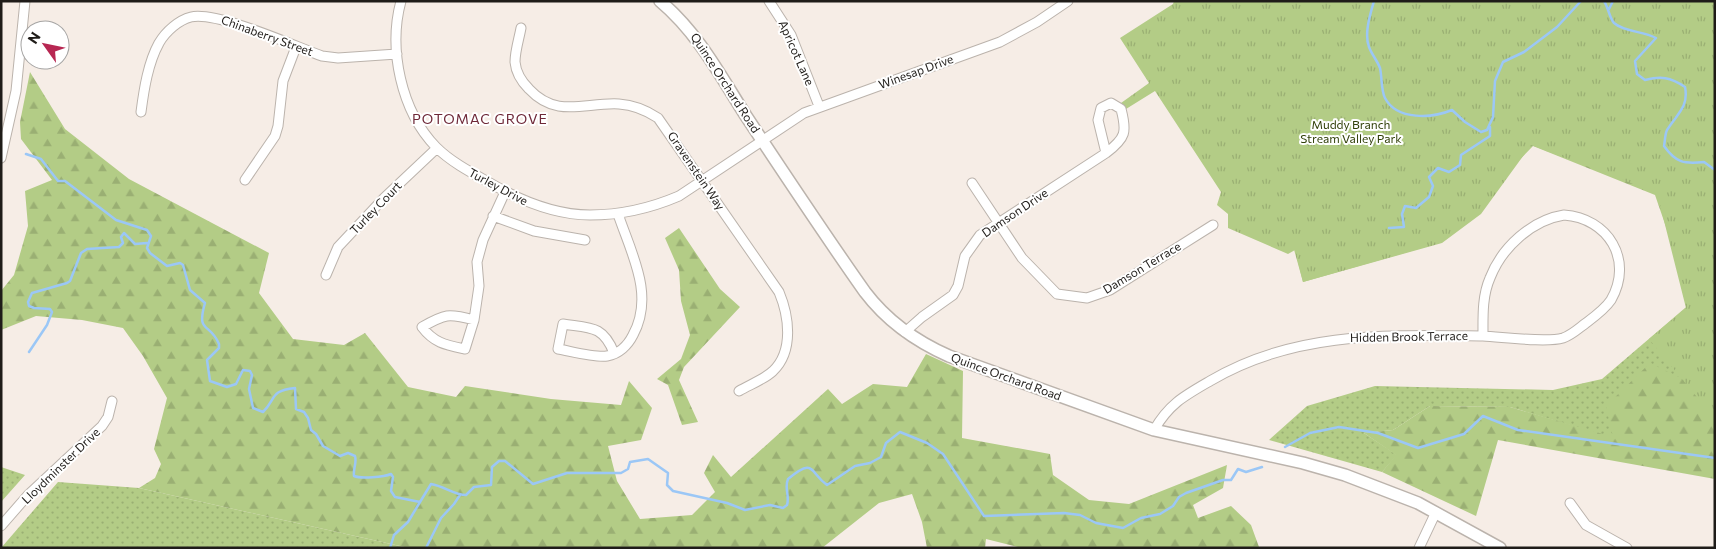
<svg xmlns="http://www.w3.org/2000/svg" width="1716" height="549" font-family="Commissioner,sans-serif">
<defs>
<pattern id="grass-dots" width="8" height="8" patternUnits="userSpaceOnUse" patternTransform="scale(1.25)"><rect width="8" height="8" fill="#b3cc86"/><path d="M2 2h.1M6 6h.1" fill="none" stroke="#9aaf73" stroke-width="1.8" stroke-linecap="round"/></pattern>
<pattern id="forest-firs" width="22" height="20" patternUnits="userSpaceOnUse" patternTransform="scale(1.25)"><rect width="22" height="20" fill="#b3cc86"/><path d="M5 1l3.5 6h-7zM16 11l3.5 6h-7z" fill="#9aaf73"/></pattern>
<pattern id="park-tufts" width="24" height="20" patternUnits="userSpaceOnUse" patternTransform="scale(1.25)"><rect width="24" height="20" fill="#b3cc86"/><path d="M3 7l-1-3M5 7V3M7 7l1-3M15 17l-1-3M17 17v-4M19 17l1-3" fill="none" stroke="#9aaf73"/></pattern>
</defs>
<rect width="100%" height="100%" fill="#f6ede6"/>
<path fill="url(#grass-dots)" d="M1692,302L1705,376L1613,438L1510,407L1430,406L1393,430L1364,433L1397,455L1382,472L1269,440L1307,406L1375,386L1553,390L1602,379Z
M1,467L25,475L1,502Z
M58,482L139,488L409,548H1Z"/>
<path fill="url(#forest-firs)" d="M1715,1V479L1498,440L1476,516L1382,472L1396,455L1364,433L1393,430L1430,406L1510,407L1613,437L1606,406L1650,363L1689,382L1692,302L1655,195L1533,146L1439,243L1303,282L1290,235Z
M30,72L65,129L129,179L269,253L259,293L293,339L344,345L365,333L408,387L456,397L465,386L551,399L621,405L629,381L652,408L641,440L608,446L617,481L640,519L692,515L715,492L704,473L713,455L731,477L828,389L842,404L873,384L907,387L926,354L963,371L962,438L1050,454L1053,475L1089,500L1129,504L1227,465L1223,488L1193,505L1198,518L1231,506L1251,525L1259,547L1022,548L986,539L985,548H927L922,522L912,494L879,503L822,548H409L139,488L155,478L161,464L154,449L167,398L143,356L123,328L82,320L36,316L1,330V291L14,275L28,226L25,191L52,180L21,139L20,122Z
M679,228L720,289L740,307L684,367L679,380L698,422L682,425L668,385L657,379L681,359L690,335L681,301L679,270L665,238Z"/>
<path fill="url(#park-tufts)" d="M1174,1H1715V419L1649,339L1686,308L1657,193L1531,145L1481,214L1442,243L1303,282L1295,250L1288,254L1228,228V214L1217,205L1221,192L1155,91L1126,109L1121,103L1149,83L1120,38L1173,4Z"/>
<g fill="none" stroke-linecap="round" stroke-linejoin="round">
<path stroke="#9bc7f6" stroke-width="2.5" d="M1374,1C1370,15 1364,34 1369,47C1372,55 1377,60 1380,68C1382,77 1381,90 1385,98C1397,121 1433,118 1452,110L1465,122L1481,132L1487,130L1493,117L1495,81L1503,62L1524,52L1557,27L1581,1
M1604,1C1608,7 1610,19 1614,23C1624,32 1643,31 1656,38L1635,61L1637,74L1645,80C1661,76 1670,77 1685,87C1689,107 1677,114 1667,130C1665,134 1665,141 1664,146C1676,163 1684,164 1704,162L1715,170
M1609,9L1613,1
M26,154L41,159L58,181H65L116,220L147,230L151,236L147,248L150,253L167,266L180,263L183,265L190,290L205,303C196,334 210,322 219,344V348L207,360L210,381L227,387L236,384L243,370L250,371L252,375L249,389L253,408L263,412C277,398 269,391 295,388L296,409L304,412L308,418L311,430L316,434L323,446L340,456L348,453L355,456C357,463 353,469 354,476C361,479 384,477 391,474L393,477L391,491L395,497L420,502L431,484C444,486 454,495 466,495L474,487L491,485L492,467L499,461H505L533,484L567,473H621L628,469L630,462L648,459L668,473L667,485L673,491L727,503L745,510L770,505L783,508L787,505C790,496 784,488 788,479C815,457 809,472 827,485L855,466L870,463L881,457L886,443L900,432L927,443L943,454L984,516L1064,513L1080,515L1096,523L1123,528L1141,518L1160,514L1173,506L1179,497L1186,493L1223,480H1231L1238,469L1246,472L1262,467
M1389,228L1404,227L1402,214L1405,206L1416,208L1429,197L1433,186L1429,177L1438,168L1449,172L1460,165L1461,155L1490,136V127
M29,352L47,325L52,312L50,309L34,308L29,306L28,302L32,293L67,283L70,281L81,253L87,249L119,247L123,243L121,237L124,233L135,244L147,243
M1285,447L1310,433L1339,427L1378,433L1418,448L1464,434L1483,416L1518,430L1715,458
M390,548L394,535L408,522L420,502
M426,548L441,518L454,504L460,495"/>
<defs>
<path id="minor" d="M401,1C388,49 401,111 436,147C451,162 472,173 490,183C521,201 554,215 590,215C621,215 651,208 679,196L804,113L1000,42L1037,22L1068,1
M769,1L791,35L819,106
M521,28C519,39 515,51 515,62C516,73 521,81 529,89C557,119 585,102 619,104C634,105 646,110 658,118L779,292C789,316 794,351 773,371C765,379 749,385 739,391
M141,112C144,89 148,63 159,43C166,31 179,20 191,17C217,11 294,46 322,56L338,58L397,54
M1,158L16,91L25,1
M245,180L275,136L278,126L283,81L296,47
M972,183L1022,258L1057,294L1087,298L1110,290L1213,225
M1564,215C1608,218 1634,260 1611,300C1605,309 1594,317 1586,323C1579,328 1572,335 1563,338C1546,343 1503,337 1483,336C1483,317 1482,296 1490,278C1502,247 1532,220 1564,215Z
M493,216L534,231L585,240
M326,275L338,247L384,198L437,148
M474,320C448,313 445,314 422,327C434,343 446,345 465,349L474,320L479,286L477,262L483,240L505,192
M905,332L922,317L953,295L958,286L965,256L980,235L1106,153C1126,138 1127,132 1121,109L1111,103L1101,108L1098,120L1106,153
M614,353C603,325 590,328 563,324L558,349C570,351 596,358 607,356C619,354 628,345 633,335C655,295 631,253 618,214
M1154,430C1169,404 1184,396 1210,381C1294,331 1388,335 1483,336
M1570,503L1586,525L1627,548
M1,526L28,495L102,426L108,417L112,401
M1419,548L1436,512"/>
<path id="tertiary" d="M660,1C698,33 720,75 746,116C785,175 824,234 865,292C887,321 915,341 949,356L1154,430L1303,463L1345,475L1418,503L1500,548"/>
</defs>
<use href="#minor" stroke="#bbb3ac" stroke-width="11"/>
<use href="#tertiary" stroke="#bbb3ac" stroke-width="14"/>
<use href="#minor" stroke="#fff" stroke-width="9"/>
<use href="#tertiary" stroke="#fff" stroke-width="11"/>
</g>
<g text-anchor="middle" stroke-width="4" stroke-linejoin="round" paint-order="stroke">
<g font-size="12" fill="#1f1c19" stroke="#fff">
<text transform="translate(267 36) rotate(20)" y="4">Chinaberry Street</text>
<text transform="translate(796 53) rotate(66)" y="4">Apricot Lane</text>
<text transform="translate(916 72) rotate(-20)" y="4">Winesap Drive</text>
<text transform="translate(725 83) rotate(57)" y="4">Quince Orchard Road</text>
<text transform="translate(696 171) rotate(56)" y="4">Gravenstein Way</text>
<text transform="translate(498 187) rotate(28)" y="4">Turley Drive</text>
<text transform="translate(376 208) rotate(-46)" y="4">Turley Court</text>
<text transform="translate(1015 213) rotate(-34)" y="4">Damson Drive</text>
<text transform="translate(1142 268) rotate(-31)" y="4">Damson Terrace</text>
<text transform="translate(1409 337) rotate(-1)" y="4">Hidden Brook Terrace</text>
<text transform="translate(1006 377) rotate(20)" y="4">Quince Orchard Road</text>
<text transform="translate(61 466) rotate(-44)" y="4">Lloydminster Drive</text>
</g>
<g font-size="12" fill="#314009" stroke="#fff">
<text x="1351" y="129">Muddy Branch<tspan x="1351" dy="14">Stream Valley Park</tspan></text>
</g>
<g font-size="14" letter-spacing="1" fill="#6e2838" stroke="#fff">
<text x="480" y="124">POTOMAC GROVE</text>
</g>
</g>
<rect width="1716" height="549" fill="none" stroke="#1f1c19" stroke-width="5"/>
<g transform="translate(45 45) rotate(303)"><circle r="24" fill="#ffffff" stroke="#a5a4a3"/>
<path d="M0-4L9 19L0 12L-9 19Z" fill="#b72752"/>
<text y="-8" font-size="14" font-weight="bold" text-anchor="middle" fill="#1f1c19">N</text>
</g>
</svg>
